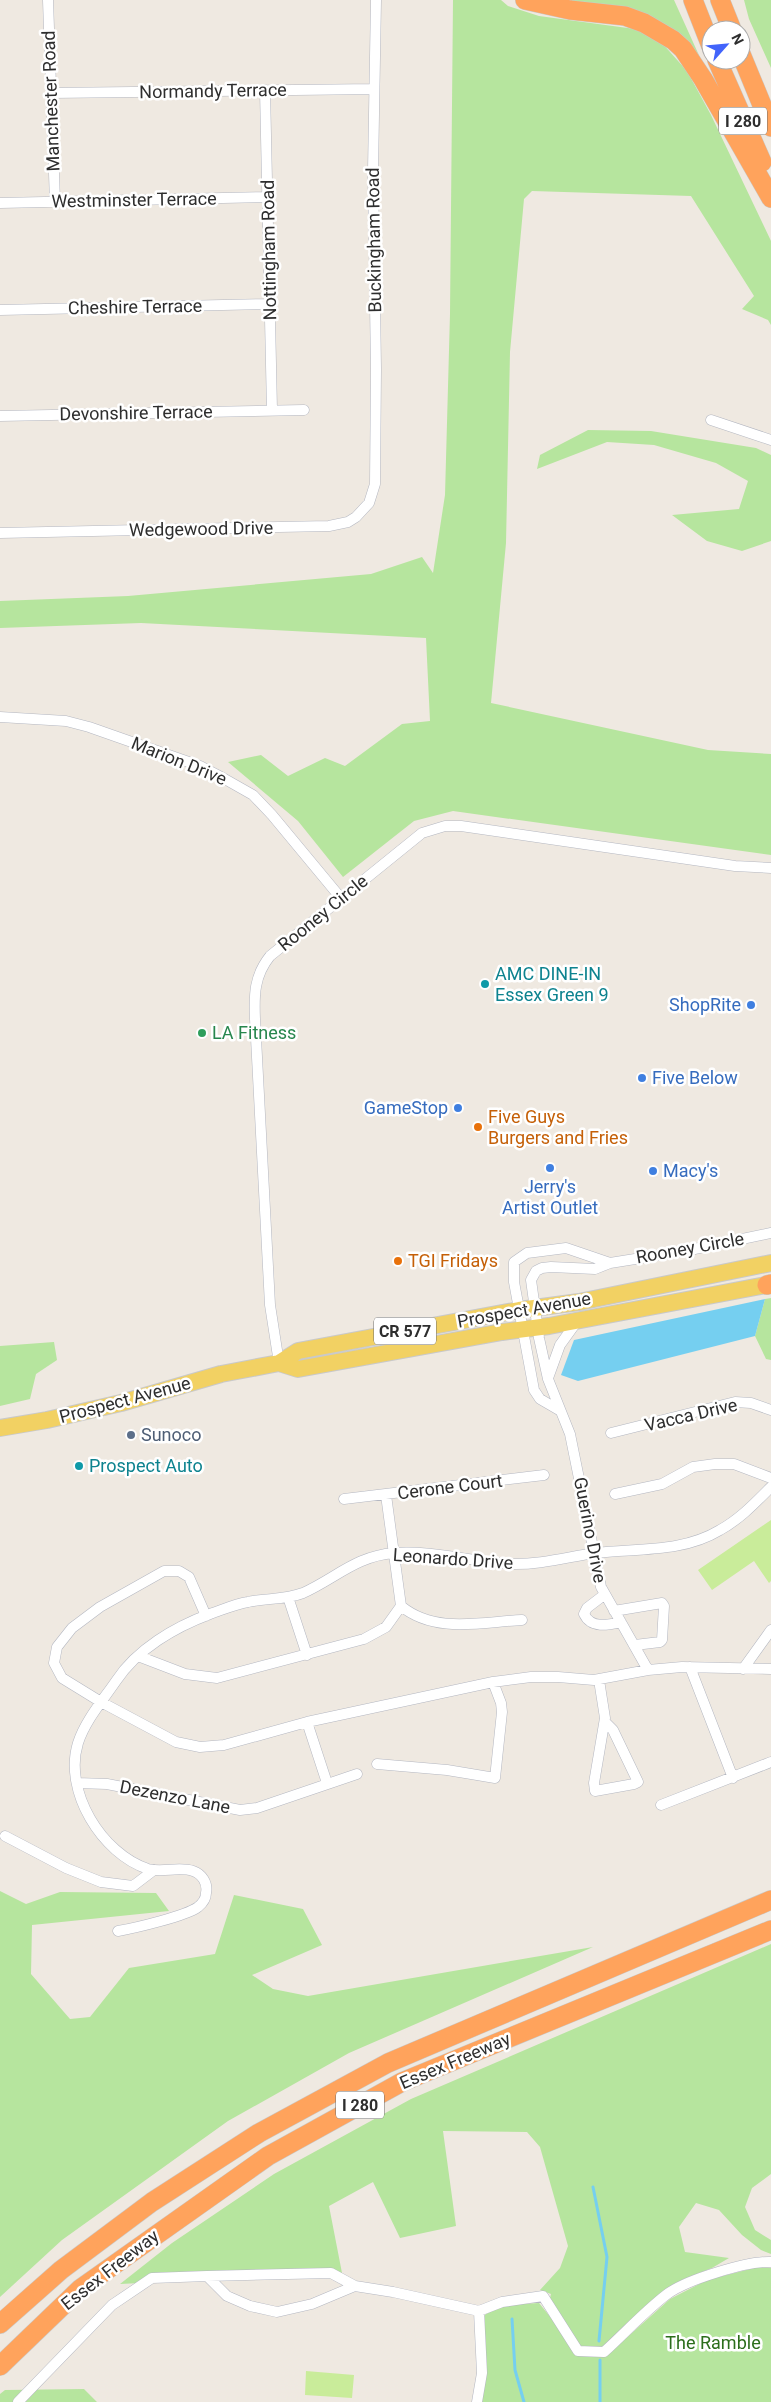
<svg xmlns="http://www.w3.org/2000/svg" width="771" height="2402" font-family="Roboto,sans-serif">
<rect width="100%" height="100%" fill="#efe9e1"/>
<path fill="#b6e59e" d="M453,0H501L508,6L539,16L635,29L662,43L687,71L711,115L771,241V325L768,320L742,309L754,296L691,196L532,191L524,199L510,352L506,543L491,703L708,750L771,754V855L453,811L414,821L343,877L298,821L228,762L261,755L288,776L325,758L345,766L402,724L430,721L426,638L141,623L0,628V601L128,596L371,574L422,557L433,573L445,495L450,314Z
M556,0H674L702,62L656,19L634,13Z
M744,0H771V68L749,19Z
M588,430L651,431L756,448L771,455V541L742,551L707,541L672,515L739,509L748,481L716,463L654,445L607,442L537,469L540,455Z
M771,1298V1360L766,1359L755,1336L765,1299Z
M54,1342L57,1360L36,1374L30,1399L0,1406V1346Z
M0,1891L26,1904L60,1892L156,1893L169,1911L32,1925L31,1974L70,2019L90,2017L129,1968L215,1954L234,1895L303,1909L322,1945L252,1975L273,1989L308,1996L593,1947L349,2053L228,2121L62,2240L0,2297Z
M771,1944V2174L752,2188L745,2207L755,2230L771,2240V2254L761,2250L742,2235L719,2210L696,2203L679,2227L685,2252L729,2258L712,2268L684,2279L603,2348L579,2349L550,2298L551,2294L540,2290L560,2268L568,2246L540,2147L527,2132L443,2131L456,2226L400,2238L373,2182L329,2206L342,2273L120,2284L172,2243L274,2174L411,2099Z
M758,2267L771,2268V2402H481L486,2353L484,2316L486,2314L504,2305L539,2303L581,2355L606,2356L670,2299L707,2280Z
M84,2389L97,2402H0V2394L5,2390Z"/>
<path fill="#c9ec9a" d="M771,1520V1581L769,1583L754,1561L712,1590L698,1570Z
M306,2371L354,2375L352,2398L305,2395Z"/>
<path fill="#75cff0" d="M765,1299L755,1336L578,1381L561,1375L574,1340Z"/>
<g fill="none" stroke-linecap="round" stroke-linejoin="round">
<path stroke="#75cff0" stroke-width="3" d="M593,2187L607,2257L599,2341
M512,2319L515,2370L524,2402
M600,2402V2360"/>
<defs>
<path id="street" d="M48,0L55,202
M265,90L272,410
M51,93L374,89
M0,203L268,197
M0,310L270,304
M0,416L304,410
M711,420L771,440
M0,533L329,526L348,522L356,517L369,503L375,484L376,369L373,171L376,0
M0,717L66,721L89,727L200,766L223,778L253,795L272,815L340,897
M279,1363L270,1305L255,1019C254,995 254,976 270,956L422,833L445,826H461L735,866L771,868
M548,1378L560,1345L578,1320
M559,1410L540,1399L534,1390L514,1282V1262L527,1253L566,1248L610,1263
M611,1433L735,1402L751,1403L771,1410
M615,1494L662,1484L693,1467L715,1464H734L771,1478
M386,1495L401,1606C435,1634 481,1622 522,1620
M344,1499L544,1475
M604,1595L587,1608L584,1614C591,1629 608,1625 621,1622
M288,1597L307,1655
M614,1611L662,1603L664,1606L662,1640L660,1642L635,1645
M206,1616L189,1577L179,1571H164L100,1607L72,1628L57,1647L54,1663L62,1678L101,1702L176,1742L200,1747L224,1745L307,1722L493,1682L531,1677H558L594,1680L648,1670L682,1667L771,1669
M138,1656L185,1674L217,1678L364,1639L386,1627L401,1606
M690,1667L733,1778
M743,1669L771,1630
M648,1670L601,1587L570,1434L548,1379L539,1338L531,1280L536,1271L542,1268L551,1267L595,1269L610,1263L685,1251L771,1233
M599,1680L605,1718L594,1783L595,1791L634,1784L638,1782L613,1730L605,1722
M307,1722L327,1783
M377,1764L447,1770L495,1778L502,1712L501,1703L493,1682
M77,1783L107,1784L240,1810L257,1808L357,1774
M661,1805L771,1762
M5,1836L66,1868L101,1882L133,1886L154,1870
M118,1931C135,1928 186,1916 198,1907C203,1903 206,1898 206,1893C208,1883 202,1874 193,1871C179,1866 163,1873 148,1869C102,1854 63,1791 78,1743C85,1721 103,1700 116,1681C137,1649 175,1627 210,1614C222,1610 235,1604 248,1602C266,1598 285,1600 303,1593C336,1578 356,1556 394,1553C433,1550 472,1562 511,1564C539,1565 568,1557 595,1553C637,1548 682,1553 720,1530C740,1519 755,1503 771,1487
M207,2276L331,2273L355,2286
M18,2402L112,2305L152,2278L207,2276L227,2296L250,2306L277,2312L312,2304L355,2286L393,2292L479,2311L502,2302L543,2296L578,2351L604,2352C625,2333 644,2312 666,2295C685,2280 747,2261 771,2262
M477,2402L482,2373L479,2311"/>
<path id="primary" d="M279,1363L298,1369L502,1332L549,1326L771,1284
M0,1428L47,1420L121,1403L221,1374L279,1363L298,1351L519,1310L579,1302L771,1263"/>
<path id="highway" d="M525,0L570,10L625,16L644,23L673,40L683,49L703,79L771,198
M693,0L711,46
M720,0L732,30
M741,54L771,127
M717,60L762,162
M767,1285L771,1284
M0,2324L61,2270L152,2202L259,2133L388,2063L771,1900
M0,2366L80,2289L268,2156L402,2082L771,1930"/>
</defs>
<use href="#street" stroke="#b4b7c1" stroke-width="11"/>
<use href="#primary" stroke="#c9c9c9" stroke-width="18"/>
<use href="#highway" stroke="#c9c9c9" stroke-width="20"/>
<use href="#street" stroke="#fff" stroke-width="10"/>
<use href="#primary" stroke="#f2d163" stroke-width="16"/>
<use href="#highway" stroke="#ffa35c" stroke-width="19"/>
</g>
<g fill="#0f9aa8" stroke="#fff" stroke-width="2">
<circle cx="485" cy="984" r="5"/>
<circle cx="79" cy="1466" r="5"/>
</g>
<g fill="#3f7fe0" stroke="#fff" stroke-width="2">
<circle cx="751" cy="1005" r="5"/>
<circle cx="642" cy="1078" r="5"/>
<circle cx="458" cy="1108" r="5"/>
<circle cx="550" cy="1168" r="5"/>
<circle cx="653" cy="1171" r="5"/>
</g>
<circle fill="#2e9e5b" stroke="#fff" stroke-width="2" cx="202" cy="1033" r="5"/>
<g fill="#e8710a" stroke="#fff" stroke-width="2">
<circle cx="478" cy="1127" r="5"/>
<circle cx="398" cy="1261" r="5"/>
</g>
<circle fill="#5c6f8a" stroke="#fff" stroke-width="2" cx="131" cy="1435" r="5"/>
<g text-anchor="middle" stroke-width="5" stroke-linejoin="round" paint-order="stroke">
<g fill="#fff" stroke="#6d6d6d" stroke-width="1">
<rect x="719" y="107.5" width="48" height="27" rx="4"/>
<rect x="374" y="1317.5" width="62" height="27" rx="4"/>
<rect x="336" y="2091.5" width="48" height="27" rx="4"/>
</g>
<g font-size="16" font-weight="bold" fill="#2e2e2e">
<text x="743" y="127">I 280</text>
<text x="405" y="1337">CR 577</text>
<text x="360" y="2111">I 280</text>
</g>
<g font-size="18" fill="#2e2e2e" stroke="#fff">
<text transform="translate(213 91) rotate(-1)" y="6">Normandy Terrace</text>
<text transform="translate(51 101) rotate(-92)" y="6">Manchester Road</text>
<text transform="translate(134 200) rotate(-1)" y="6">Westminster Terrace</text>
<text transform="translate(374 240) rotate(-91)" y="6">Buckingham Road</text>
<text transform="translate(269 250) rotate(-91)" y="6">Nottingham Road</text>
<text transform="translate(135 307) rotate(-1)" y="6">Cheshire Terrace</text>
<text transform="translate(136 413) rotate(-1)" y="6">Devonshire Terrace</text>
<text transform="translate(201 529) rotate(-1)" y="6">Wedgewood Drive</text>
<text transform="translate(179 761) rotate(22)" y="6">Marion Drive</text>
<text transform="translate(323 913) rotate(-39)" y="6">Rooney Circle</text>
<text transform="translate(690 1248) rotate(-10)" y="6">Rooney Circle</text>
<text transform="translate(524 1310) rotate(-10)" y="6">Prospect Avenue</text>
<text transform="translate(125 1400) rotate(-15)" y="6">Prospect Avenue</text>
<text transform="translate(691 1415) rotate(-13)" y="6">Vacca Drive</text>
<text transform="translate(450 1487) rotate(-7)" y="6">Cerone Court</text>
<text transform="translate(590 1530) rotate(79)" y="6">Guerino Drive</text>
<text transform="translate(453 1559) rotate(4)" y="6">Leonardo Drive</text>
<text transform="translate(175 1797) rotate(11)" y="6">Dezenzo Lane</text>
<text transform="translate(455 2061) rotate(-23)" y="6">Essex Freeway</text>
<text transform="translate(110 2270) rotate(-38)" y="6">Essex Freeway</text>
</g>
<g font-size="18" fill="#0d838f" stroke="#fff" text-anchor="start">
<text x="495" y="980">AMC DINE-IN<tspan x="495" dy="21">Essex Green 9</tspan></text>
<text x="89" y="1472">Prospect Auto</text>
</g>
<g font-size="18" fill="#366cbe" stroke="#fff" text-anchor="end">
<text x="741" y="1011">ShopRite</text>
<text x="652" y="1084" text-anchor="start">Five Below</text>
<text x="448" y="1114">GameStop</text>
<text x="663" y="1177" text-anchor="start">Macy's</text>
<text x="550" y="1193" text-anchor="middle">Jerry's<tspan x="550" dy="21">Artist Outlet</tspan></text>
</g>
<g font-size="18" fill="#27864d" stroke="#fff" text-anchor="start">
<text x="212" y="1039">LA Fitness</text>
</g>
<g font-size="18" fill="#c56008" stroke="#fff" text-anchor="start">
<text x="488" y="1123">Five Guys<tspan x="488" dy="21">Burgers and Fries</tspan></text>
<text x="408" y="1267">TGI Fridays</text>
</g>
<g font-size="18" fill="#4e5e75" stroke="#fff" text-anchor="start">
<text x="141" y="1441">Sunoco</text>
</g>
<g font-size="18" fill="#2c6e1b" stroke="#fff">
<text x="713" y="2349">The Ramble</text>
</g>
</g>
<g transform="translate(726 45) rotate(63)"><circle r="24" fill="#ffffff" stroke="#ababab"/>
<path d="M0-4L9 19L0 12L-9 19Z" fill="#4264fb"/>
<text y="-8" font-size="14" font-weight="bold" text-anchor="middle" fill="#2e2e2e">N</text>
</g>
</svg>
